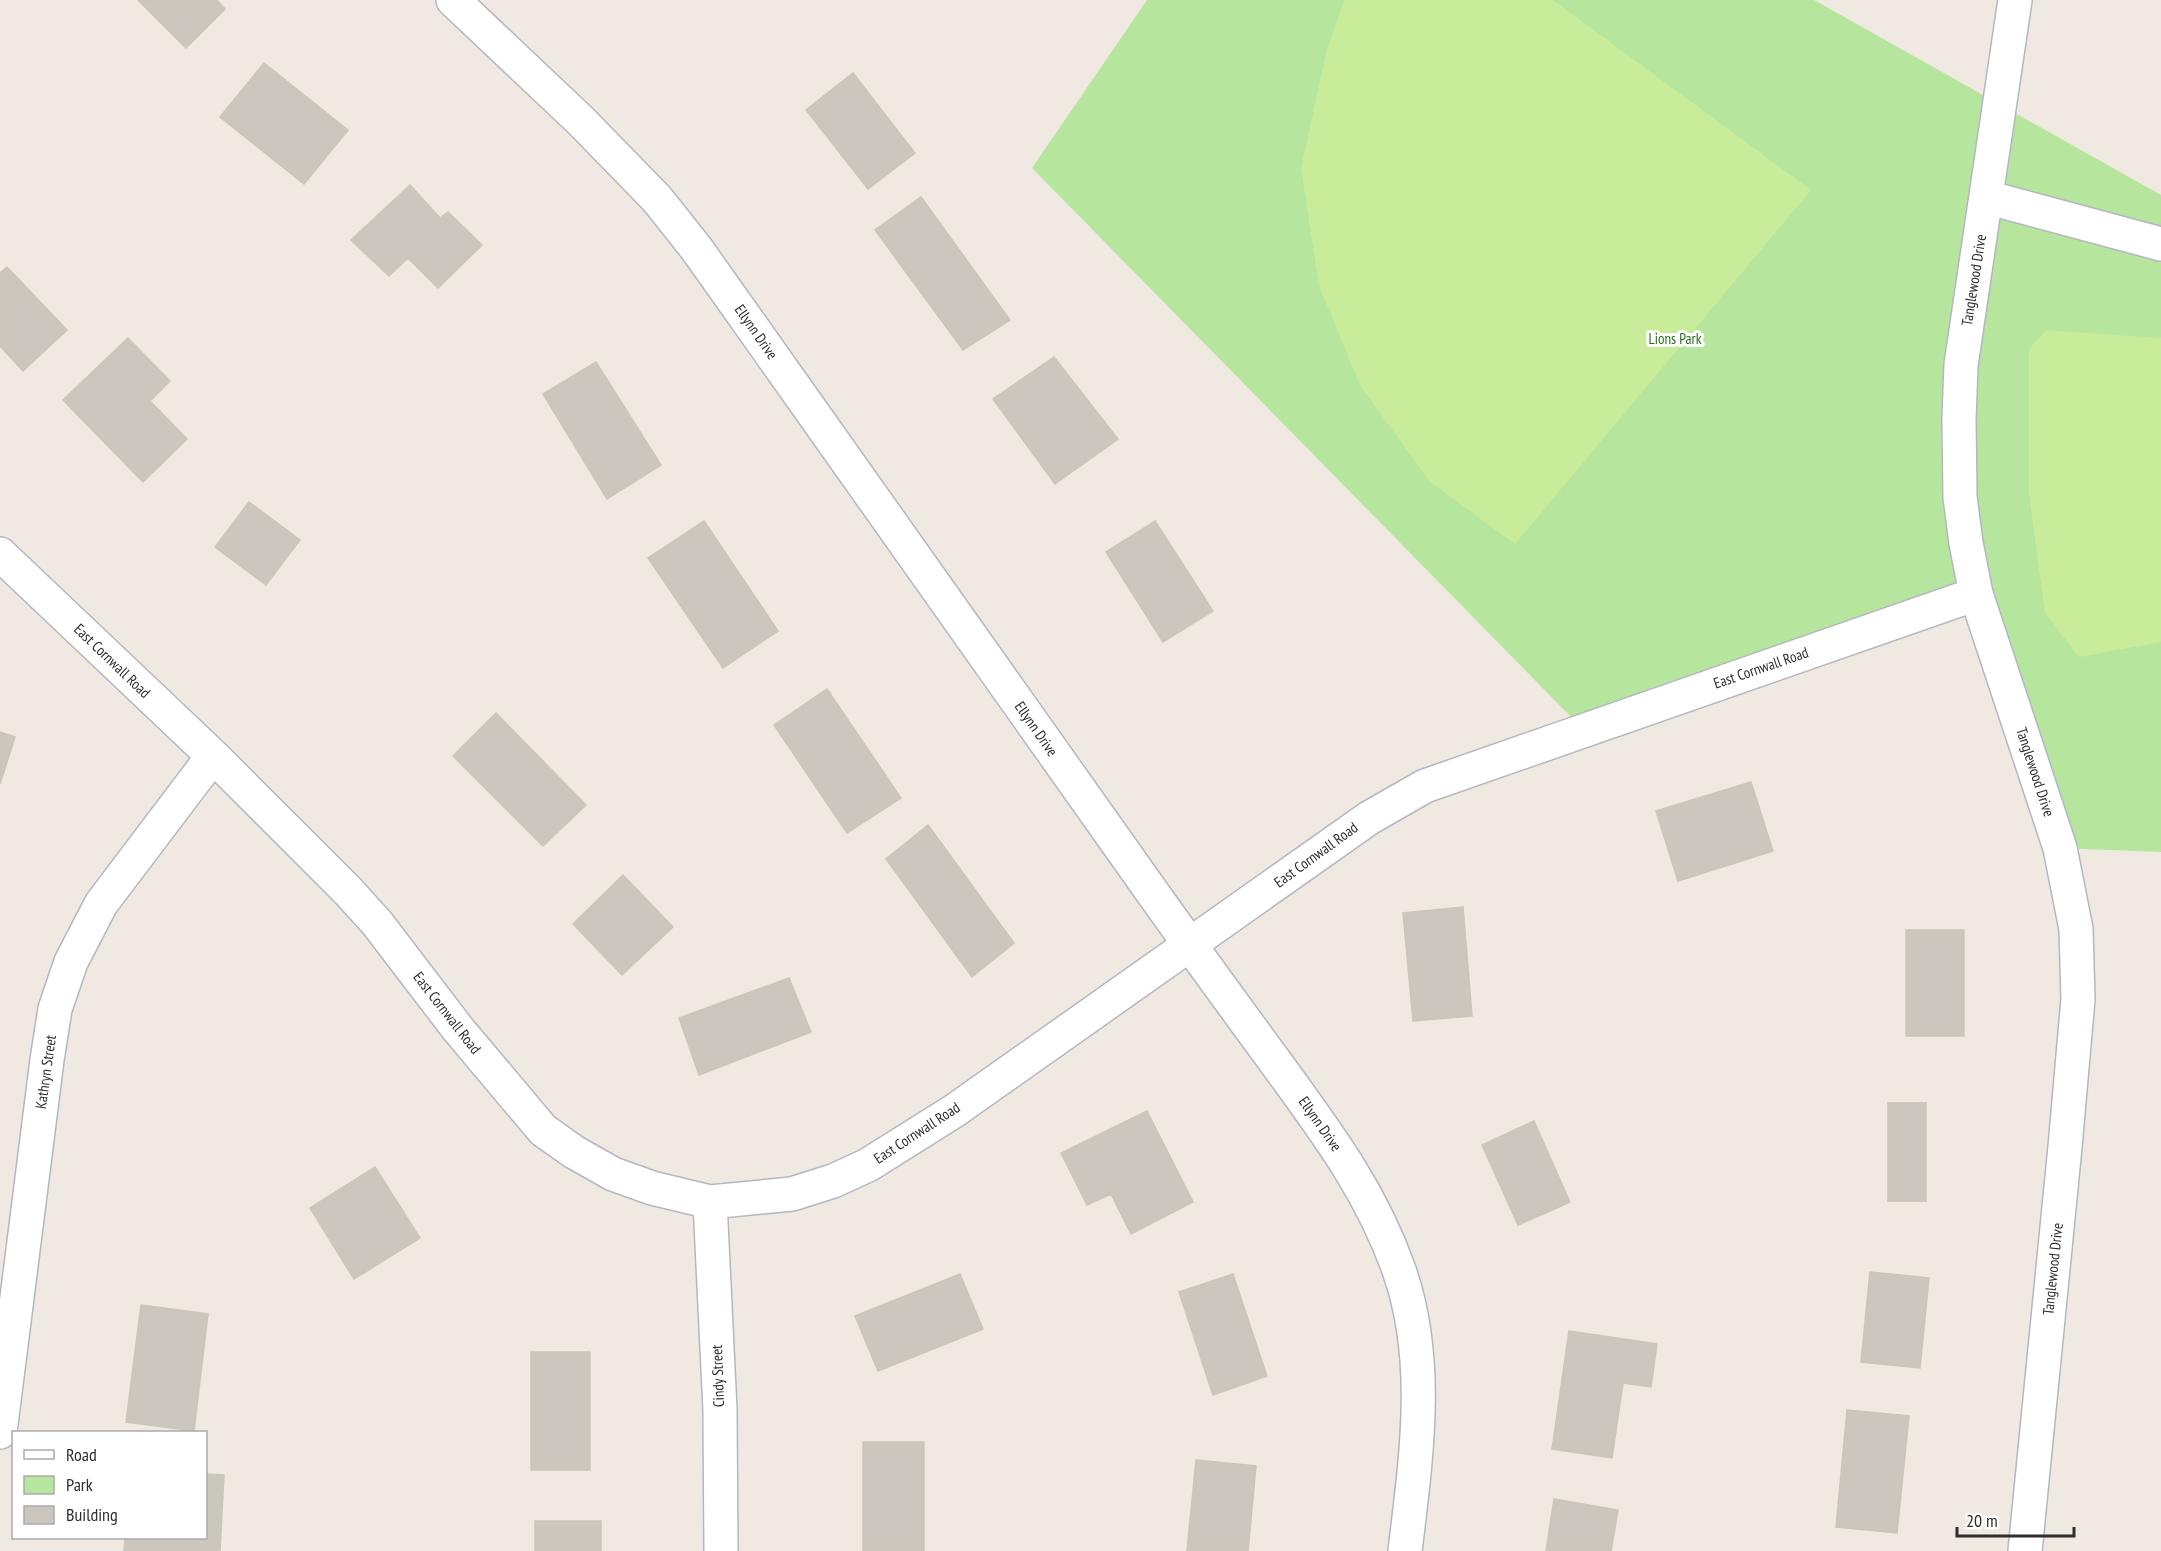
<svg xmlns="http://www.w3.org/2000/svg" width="2161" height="1551" font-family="'PT Sans Narrow',sans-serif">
<rect width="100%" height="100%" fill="#efe9e1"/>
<path fill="#b6e59e" d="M1147,0H1814L2161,195V852L2060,848L1976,594L1583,729L1032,168Z"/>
<path fill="#c9ec9a" d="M1345,0H1553L1811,190L1515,544L1429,481L1360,385L1319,286L1301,168L1328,45Z
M2046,330L2161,338V642L2079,657L2045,613L2029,494V349Z"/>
<path fill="#cbc7bf" stroke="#cbc5ba" stroke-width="1.5" d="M138,0H217L225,9L186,48Z
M264,63L348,130L304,184L220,117Z
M853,73L915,153L868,189L806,110Z
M410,185L440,218L448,212L482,245L438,288L408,258L389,276L351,240Z
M921,197L1010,320L963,350L875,230Z
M7,267L67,330L23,371L0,346V273Z
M128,338L170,381L150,401L187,439L143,482L63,400Z
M1054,357L1118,439L1055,484L993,399Z
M596,362L661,465L607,499L543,394Z
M249,502L300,540L266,585L215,547Z
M704,521L778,631L723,668L648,558Z
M1155,521L1213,611L1163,642L1106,552Z
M827,689L901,798L847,833L774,725Z
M496,713L586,805L543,846L453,756Z
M0,732L15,737L0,784Z
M1751,782L1773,851L1678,881L1656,811Z
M928,825L1014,943L972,977L886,859Z
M623,875L673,927L622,975L573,924Z
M1463,907L1472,1016L1413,1021L1403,913Z
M1906,930H1964V1036H1906Z
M789,978L811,1032L699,1075L679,1018Z
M1888,1103H1926V1201H1888Z
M1147,1111L1193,1202L1131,1234L1111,1194L1087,1205L1061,1153Z
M1534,1121L1570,1202L1518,1225L1482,1145Z
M375,1167L420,1238L354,1279L310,1208Z
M1870,1272L1929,1278L1920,1368L1861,1362Z
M960,1274L983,1329L878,1371L855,1316Z
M1233,1274L1267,1376L1213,1395L1179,1292Z
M141,1305L208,1314L194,1431L126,1422Z
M1569,1331L1657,1344L1651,1387L1623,1383L1612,1458L1552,1449Z
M531,1352H590V1470H531Z
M1847,1410L1909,1416L1897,1533L1836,1527Z
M863,1442H924V1551H863Z
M1196,1460L1256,1466L1248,1551H1187Z
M206,1474L224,1475L220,1551H124L125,1538H206Z
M1554,1499L1618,1510L1611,1551H1546Z
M535,1521H601V1551H535Z"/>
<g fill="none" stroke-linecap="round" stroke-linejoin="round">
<defs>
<path id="minor" d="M453,0L581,121L657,199L696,248C850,465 1003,683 1157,899C1197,955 1238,1011 1279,1067C1327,1133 1371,1191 1399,1270C1431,1361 1416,1458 1405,1551
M2015,0L1961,365L1959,419L1960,497L1966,543L1976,594L2060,848L2076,929L2078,999L2065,1147L2025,1551
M1986,197L2161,244
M0,554L213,756L349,892L377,923L458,1029L543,1130L574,1152L613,1174L652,1188L710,1202L792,1194L833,1181L868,1165L954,1111L1369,818L1425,786L1976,594
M710,1202L720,1410L721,1551
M0,1432L47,1060L55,1009L71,962L101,904L213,756"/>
</defs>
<use href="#minor" stroke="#b4b7c1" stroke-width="36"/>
<use href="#minor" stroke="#fff" stroke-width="33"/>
</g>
<g text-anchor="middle" stroke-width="6" stroke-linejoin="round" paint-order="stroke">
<g font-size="15" fill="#2e2e2e" stroke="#fff">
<text transform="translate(1974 280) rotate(-81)" y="5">Tanglewood Drive</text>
<text transform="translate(756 332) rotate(55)" y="5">Ellynn Drive</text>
<text transform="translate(112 661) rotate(44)" y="5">East Cornwall Road</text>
<text transform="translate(1761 668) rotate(-19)" y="5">East Cornwall Road</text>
<text transform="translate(1036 729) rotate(55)" y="5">Ellynn Drive</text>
<text transform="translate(2035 772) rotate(72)" y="5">Tanglewood Drive</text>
<text transform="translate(1316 855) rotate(-36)" y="5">East Cornwall Road</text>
<text transform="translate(447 1013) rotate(52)" y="5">East Cornwall Road</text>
<text transform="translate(46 1072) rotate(-82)" y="5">Kathryn Street</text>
<text transform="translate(1320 1124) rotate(55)" y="5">Ellynn Drive</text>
<text transform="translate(917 1133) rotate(-33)" y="5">East Cornwall Road</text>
<text transform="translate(2053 1269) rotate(-84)" y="5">Tanglewood Drive</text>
<text transform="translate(718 1376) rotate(-92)" y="5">Cindy Street</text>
</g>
<g font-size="15" fill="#2c6e1b" stroke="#fff">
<text x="1675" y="344">Lions Park</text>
</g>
</g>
<rect x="12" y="1431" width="195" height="108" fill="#ffffff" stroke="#ababab" stroke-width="1.5"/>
<rect x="24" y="1450" width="30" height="9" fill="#ffffff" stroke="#ababab" stroke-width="1.5"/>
<text x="66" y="1461" font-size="18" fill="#2e2e2e">Road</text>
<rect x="24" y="1476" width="30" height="18" fill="#b6e59e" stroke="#ababab" stroke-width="1.5"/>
<text x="66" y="1491" font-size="18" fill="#2e2e2e">Park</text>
<rect x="24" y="1506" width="30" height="18" fill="#cbc7bf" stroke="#ababab" stroke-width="1.5"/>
<text x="66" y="1521" font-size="18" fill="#2e2e2e">Building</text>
<path d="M1957 1527v9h117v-9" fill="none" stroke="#2e2e2e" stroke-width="3"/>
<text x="1966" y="1527" font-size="18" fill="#2e2e2e" stroke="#ffffff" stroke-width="4.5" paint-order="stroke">20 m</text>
</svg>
